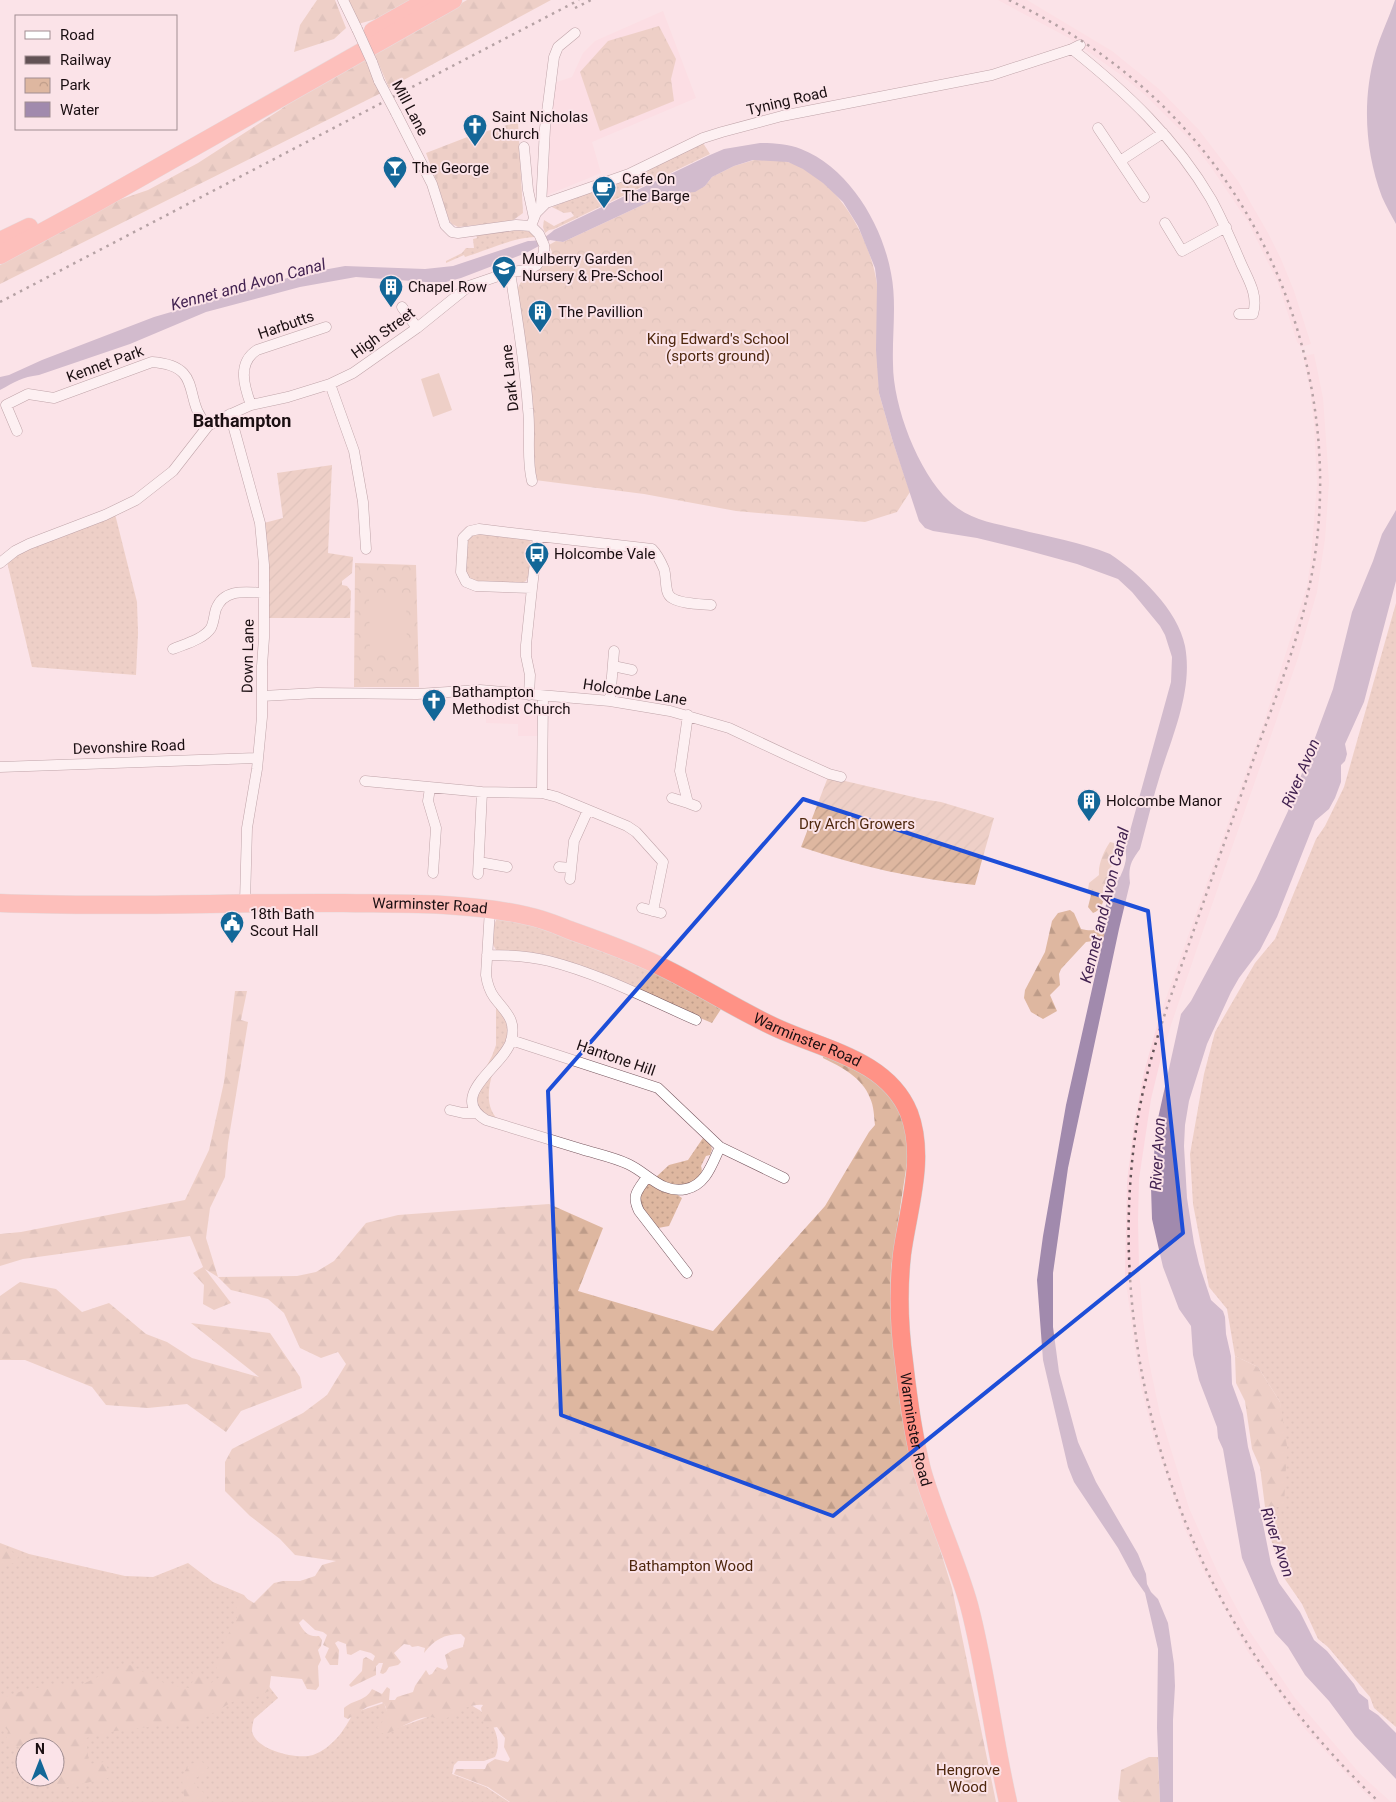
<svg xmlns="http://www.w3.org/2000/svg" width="1396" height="1802" font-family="Roboto,sans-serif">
<defs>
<pattern id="grass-dots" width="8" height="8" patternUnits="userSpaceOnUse" patternTransform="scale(1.25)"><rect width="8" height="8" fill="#deb7a0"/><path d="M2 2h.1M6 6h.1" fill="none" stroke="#be9c89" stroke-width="1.8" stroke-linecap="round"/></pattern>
<pattern id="forest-firs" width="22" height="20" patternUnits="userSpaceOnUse" patternTransform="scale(1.25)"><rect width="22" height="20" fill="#deb7a0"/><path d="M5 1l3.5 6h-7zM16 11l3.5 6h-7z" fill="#be9c89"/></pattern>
<pattern id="cemetery-stones" width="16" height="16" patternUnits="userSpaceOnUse" patternTransform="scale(1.25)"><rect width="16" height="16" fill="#deb7a0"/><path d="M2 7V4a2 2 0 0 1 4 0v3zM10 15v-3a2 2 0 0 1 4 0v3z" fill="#be9c89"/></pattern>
<pattern id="park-crowns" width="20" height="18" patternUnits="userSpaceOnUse" patternTransform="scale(1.25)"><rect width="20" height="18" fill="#deb7a0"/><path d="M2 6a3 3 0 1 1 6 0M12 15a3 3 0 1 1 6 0" fill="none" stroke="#be9c89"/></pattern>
<pattern id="garden-furrows" width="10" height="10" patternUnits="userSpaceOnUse" patternTransform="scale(1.25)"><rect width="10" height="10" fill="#deb7a0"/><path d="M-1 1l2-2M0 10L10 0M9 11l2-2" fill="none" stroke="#be9c89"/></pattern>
</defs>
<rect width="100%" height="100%" fill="#fbe3e8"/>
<path fill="#fcd7df" d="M998,0H1027L1112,51L1159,89L1199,130L1238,181L1268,233L1281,259L1294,291L1311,344L1301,347L1297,342L1278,283L1248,222L1211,167L1189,139L1144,94L1121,75L1069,38Z
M663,11L696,98L592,142L601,173L545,196L554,83L572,77L583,53L595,41Z
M1314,354L1323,398L1329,482L1325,539L1317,592L1298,658L1205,925L1171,1025L1160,1062L1151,1099L1139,1179L1138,1220L1139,1268L1143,1320L1149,1362L1160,1414L1189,1508L1218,1573L1246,1626L1295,1698L1361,1775L1391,1802H1374L1349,1777L1306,1730L1248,1652L1201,1566L1184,1527L1154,1439L1141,1387L1135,1349L1125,1275L1127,1182L1134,1125L1144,1072L1160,1015L1265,719L1307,586L1311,559L1317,484L1314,424L1310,390L1303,356Z
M486,704L539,705V736H518V724L486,723Z"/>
<path fill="url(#grass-dots)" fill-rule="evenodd" d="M703,143L710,154L554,229L549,230L545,233L543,227L544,220L554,226L574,216L571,212L564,213L552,207L650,169Z
M522,230L530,232L536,237C517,236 485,251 465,257L464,255L446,263V261L462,253L466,248H474L473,239L477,238L476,235Z
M115,514L137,602L138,633L136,675L32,667L7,562L22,551Z
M479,532L527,539L531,542L532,547L529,575L526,581L520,584L477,582L468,579L464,571L467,539L471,533Z
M1396,603V1727L1374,1708L1370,1697L1328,1647L1318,1639L1302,1604L1282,1575L1272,1543L1265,1507L1284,1506L1280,1402L1258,1367L1235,1356L1227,1309L1209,1287L1193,1204L1190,1154L1204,1074L1215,1032L1255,963L1275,939L1316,839L1325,826L1344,787Z
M505,916L604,948L723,1006L712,1023L596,974L498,952C489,944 492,928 497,918Z
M496,1005C520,1037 506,1046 484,1071L492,1056L496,1045Z
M492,1075C487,1093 486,1111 502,1123C496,1120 485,1116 480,1111C469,1099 484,1083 492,1075Z
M703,1138L710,1144L712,1149L710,1155L706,1156L701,1166C706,1180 685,1186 674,1186C668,1185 661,1181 655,1178L669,1165L688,1160Z
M648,1183C653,1185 655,1188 659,1190C668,1195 672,1190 682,1198L669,1226L658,1228L641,1207L639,1194Z
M0,1543L29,1554L125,1576L153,1577L188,1563L213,1582L244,1595L252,1605L260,1675L278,1698L254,1719C253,1722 252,1727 252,1731C255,1750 297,1760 313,1755C332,1748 345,1730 353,1713L384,1703L393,1729C418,1722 444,1709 469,1704C474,1707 479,1709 483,1713C495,1724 502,1743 495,1757L484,1761H458L454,1765L452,1774L486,1787L509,1802H0ZM25,1747H55V1777H25Z"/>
<path fill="url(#forest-firs)" d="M317,0H335L346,28L334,39L294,52L300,25Z
M345,0H410L376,19L358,24Z
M467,0H551L389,88L374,53Z
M363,56L381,93L0,284V265L110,203L148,190L198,163L280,110L322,79Z
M1110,842L1114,843C1116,852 1111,857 1112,866L1108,870C1109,877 1109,883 1103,887C1105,897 1104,909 1093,913L1088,907L1091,895L1088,890L1089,883L1099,875C1098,864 1104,851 1110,842Z
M1070,910L1074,913L1081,929C1091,931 1097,932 1104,923L1105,931L1101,948L1093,941L1086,942L1061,969L1059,974L1060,985L1050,995L1057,1011L1043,1019L1031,1012L1024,998L1025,990L1045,952L1052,921L1058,913Z
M235,991H247L241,1020L248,1022L228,1143L225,1177L210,1208L206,1238L218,1277L297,1276L316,1272L334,1261L366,1223L398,1215L549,1204L603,1228L578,1291L713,1331L825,1206L869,1132L875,1125C874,1117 874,1106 870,1098C862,1077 841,1067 823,1058V1055L861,1070L878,1082L897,1103L906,1133L908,1156L891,1268L890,1304L916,1472L952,1588L996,1802H510L488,1787L454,1774L456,1769H485L487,1764L495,1759L508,1762L510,1759L504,1747L505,1738L497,1727L491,1728L484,1725L481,1708L483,1705C471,1704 468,1709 458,1709L455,1714L441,1721C425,1708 401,1730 385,1734L379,1732L377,1727C384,1722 391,1709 382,1702L367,1707L348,1719L344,1717V1708C354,1699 365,1702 372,1689L382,1694L387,1687L390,1689L389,1700H395L397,1697L413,1692L415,1686L426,1670L429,1675L432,1674L437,1667L445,1670L448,1667L445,1655L453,1650L463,1647L465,1638L461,1634C444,1634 434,1640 424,1653L425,1648L418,1646L412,1647L410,1645L404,1644L394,1653L401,1662L398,1665L389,1667L386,1672L383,1674L380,1673L383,1663H379L376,1666V1675L351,1687L349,1685L362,1671L363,1659L366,1657L373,1661L375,1656L371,1653L360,1650L351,1655L347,1654L346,1644L338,1641L335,1643L339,1650L338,1665H330L325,1657L329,1648L323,1645L327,1635L323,1632L315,1630L303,1619L299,1623C304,1632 308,1637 319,1636L322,1640L321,1646L318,1650L321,1660L318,1666L319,1686L316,1690L307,1689L302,1679L271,1676L269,1691L250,1700L244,1698H239L191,1726L173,1724L115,1731L86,1738L89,1764L104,1762L112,1777L55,1790V1747H44L41,1744L17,1746L5,1743L8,1731L0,1722V1699L22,1691L52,1685L83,1684L106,1673L130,1665L168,1685L189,1688L194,1679L192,1671L211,1683L220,1677L216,1666L226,1638L237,1619L236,1599L244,1597L254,1603L274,1583L283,1581H300L315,1576L322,1565L336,1561L295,1555L280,1539L250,1516L225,1491V1462L232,1449L303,1413L327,1395L346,1364L338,1352L321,1358L300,1348L284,1313L268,1299L231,1290L218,1277L205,1269L231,1303L214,1310L203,1304L204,1285L193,1273L203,1267L190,1236L23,1259L0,1266V1234L21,1232L185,1200L209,1150L224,1082Z
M20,1282L56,1289L82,1312L109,1303L146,1334L167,1342L192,1358L259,1377L191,1323L270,1333L300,1377L302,1388L241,1411L226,1432L187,1404L148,1408L106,1405L92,1387L25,1360H0V1296Z
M1235,1356L1258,1367L1280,1402L1287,1446L1284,1507H1265L1260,1467L1252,1449L1245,1401L1236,1383Z
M0,1546L18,1555L17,1563L0,1564Z
M1149,1757H1158L1160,1802H1121L1118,1799L1121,1770Z
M201,1761L208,1767L204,1774L193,1779L198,1789L206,1794L207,1801L186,1802C180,1785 179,1764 201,1761Z"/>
<path fill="url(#cemetery-stones)" d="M518,122L523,213L512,221L458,227L452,224L449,220L436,180L426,153L470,136Z"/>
<path fill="url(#park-crowns)" d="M659,26L676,59L671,79L674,101L600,131L580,72L608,41Z
M754,160C765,160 777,159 788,162C837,177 870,237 877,284L879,393L893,442L910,492L897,512L865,522L736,511L644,494L535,480L515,293L521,282L548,262L552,252L549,245L556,241L563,242L664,195H681L705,186L712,177L734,166Z
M355,563L416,565L419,687H354Z"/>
<path fill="url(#garden-furrows)" d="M332,465L328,553L353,557L352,573L342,581V585L347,586L351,591L350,618H268L269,580L264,523L283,518L277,473Z
M828,777L922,799L941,802L994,818L975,885C916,879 857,866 801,847Z"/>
<path fill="#deb7a0" d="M439,373L452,410L433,417L421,379Z
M406,597L407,651L370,652L369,598Z"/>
<path fill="#a18aad" d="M1395,0H1396V224C1391,215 1386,206 1382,197C1365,152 1362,100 1375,54C1380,36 1389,18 1395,0Z
M760,143C774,143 788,144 801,149C849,168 882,224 891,273C897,303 892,334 893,364C893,406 918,472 949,501C969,520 993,523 1018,529C1048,537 1081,542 1110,554C1139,573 1178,610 1185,646C1193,688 1174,732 1161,772C1153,797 1147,823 1140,849C1131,861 1128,867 1130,883L1119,929L1068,1168L1053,1273V1327L1059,1372L1078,1442L1096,1482L1138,1554L1146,1574L1147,1584L1151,1592L1158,1599L1168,1623L1174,1664L1175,1686L1173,1720V1802H1160L1157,1728L1158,1649L1145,1593L1133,1576L1118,1548L1074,1482L1068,1467L1043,1360L1037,1280L1043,1236L1066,1105L1105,931L1103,915L1114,878L1120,877C1124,869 1128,858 1125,849L1171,682L1172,657L1165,635L1160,626L1132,592L1118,579L1077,564L1022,549L977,538L933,531L925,528L919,521L893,442L879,393L876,350L877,284L875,268L858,226L843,202L823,183L803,169L788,162L753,160L734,166L712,177L705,186L695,192L664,195L563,242L550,240L526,253L461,278L446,282H426L356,277L300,287L206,312L130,344L39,375C22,377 15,382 0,390V377L9,375L42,360L154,317L301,274L345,266L425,269L453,266L528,241C538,242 548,236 554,230L710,155L724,149Z
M1396,510V581L1364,702L1345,744L1347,754L1345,761L1341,765V782L1335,798L1329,809L1315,821L1277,917L1260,950L1239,978L1231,992L1207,1044L1189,1101L1185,1125L1184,1146L1187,1198L1194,1243L1199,1264L1211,1300L1223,1311L1225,1317L1226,1334L1231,1356L1232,1384L1243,1414L1248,1447L1255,1473L1262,1519L1271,1564L1279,1583L1300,1612L1314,1640L1327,1651L1354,1684L1359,1693L1368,1700L1369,1709L1378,1715L1396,1733V1779L1355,1736L1329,1701L1305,1675L1288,1647L1275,1633L1242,1558L1223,1449L1218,1438L1217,1427L1199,1380L1193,1355L1191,1326L1179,1309L1163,1267L1152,1219L1151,1187L1157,1123L1181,1014L1191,1001L1256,880L1288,811L1333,689L1352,612L1373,561L1382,534Z"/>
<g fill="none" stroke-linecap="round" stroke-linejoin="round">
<defs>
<path id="street" d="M343,0L357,29
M1072,49C1126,92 1176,139 1211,199C1222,219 1231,240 1240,261C1247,278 1259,294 1253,314H1239
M372,62L379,81
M1098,128L1144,197
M524,147L528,190L534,218
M1120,161L1163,133
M541,206L545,128L554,57L558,47L575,33
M1165,223L1182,251L1226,227
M531,226L536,213L546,203L629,174L703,138L722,132L782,116L992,75L1072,49L1080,45
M510,272C517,318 525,363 528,409C531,433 526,458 532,481
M402,307L417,328
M330,384L354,451L363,502L366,549
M251,405C244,386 237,363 257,350L326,327
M230,414L260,523L264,565V638L262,666V717L257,769L247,828L245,902
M17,431L6,405L28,394L54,398L152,362C206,366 181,400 208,426
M479,529L538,536L532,588L476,586L466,582L461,572L463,538L470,531Z
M538,536L652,549C658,555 661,562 664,569C667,578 664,594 672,598C681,604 701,604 711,605
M0,563L15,551L29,544L105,515L136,500L173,471L208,426L220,419L251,405L288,397L330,384L353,373L417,328L469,286L510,272L528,270L537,265L544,253V245L539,234L531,226L516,225L458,233L452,232L445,225L432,184L396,113
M173,649C185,644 204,639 211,628C214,622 214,615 216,609C224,588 246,592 264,593
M613,666L632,670
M529,695L530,675L526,656V645L532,588
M262,696L317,693L417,694L480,690L610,701L670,711L729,728L791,757L829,774L841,777
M610,701L614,651
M688,715L680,771L688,803L696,806
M0,767L258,758
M365,781L482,792L542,793L543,696
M430,788L428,801L436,828L433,873
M542,793L557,797L627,826L636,832L663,862L653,911
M672,798L688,803
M479,862L507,867
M559,867L571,868
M478,874L482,792
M570,879L574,841L588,810
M642,908L661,913
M490,909L486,975C487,982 489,990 494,997C505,1012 517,1019 511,1041C504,1066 446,1096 486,1120C518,1130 549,1139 581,1149C597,1154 613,1157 628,1164C648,1173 661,1194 686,1189C706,1185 712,1164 720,1147L658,1088L511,1040
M487,955C508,955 529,956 549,961C600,974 648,999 696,1020
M450,1110L463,1113H476
M720,1147L784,1178
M647,1177C638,1190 631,1195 639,1211L687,1273"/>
<g id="highway">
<path d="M373,31L428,0"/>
<path d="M0,241L29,227"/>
<path d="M0,255L92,205L453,0"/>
<path id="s1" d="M0,903C114,908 229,902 344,903C405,904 468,902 528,916C544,919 559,926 575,932C606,943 639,955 668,970C706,989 741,1012 779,1029C826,1050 888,1061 909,1113C926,1158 908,1209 902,1254C898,1290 899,1326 904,1362C908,1398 913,1435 922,1470C935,1516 956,1559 969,1605C986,1669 993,1737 1008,1802"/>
</g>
</defs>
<use href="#street" stroke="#77575f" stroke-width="11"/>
<use href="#highway" stroke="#d1cfcf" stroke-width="19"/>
<use href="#street" stroke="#fff" stroke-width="10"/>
<use href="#highway" stroke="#ff9286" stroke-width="18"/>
<path stroke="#625255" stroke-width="2.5" stroke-dasharray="2.5 5" stroke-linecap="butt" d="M1009,0C1117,52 1200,126 1257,232C1316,342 1336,475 1307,597C1295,650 1274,701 1256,752C1234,816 1211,880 1189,944C1168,1004 1145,1066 1136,1130C1109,1312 1157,1511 1260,1663C1295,1714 1335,1760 1379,1802
M575,8L591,0
M0,302L579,0"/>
<defs>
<path id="street-bridge" d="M357,29L372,62
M379,81L396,113"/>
</defs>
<use href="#street-bridge" stroke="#77575f" stroke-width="11" stroke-linecap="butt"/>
<use href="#street-bridge" stroke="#fff" stroke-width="10"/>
</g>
<path d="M0 0H1396V1802H0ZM803,799L1148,911L1183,1233L833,1516L561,1415L548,1091Z" fill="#fbe3e8" fill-opacity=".55" fill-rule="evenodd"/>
<path fill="none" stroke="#1d4ed8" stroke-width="4" stroke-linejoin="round" d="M803,799L1148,911L1183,1233L833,1516L561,1415L548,1091Z"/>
<defs>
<symbol id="church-pin" viewBox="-11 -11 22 30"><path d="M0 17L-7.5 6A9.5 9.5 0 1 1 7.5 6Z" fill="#136798" stroke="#fbe3e8"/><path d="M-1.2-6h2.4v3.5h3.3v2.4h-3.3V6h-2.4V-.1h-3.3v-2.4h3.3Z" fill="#fff"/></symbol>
<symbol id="bar-pin" viewBox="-11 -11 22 30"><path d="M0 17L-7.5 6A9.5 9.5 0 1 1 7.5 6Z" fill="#136798" stroke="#fbe3e8"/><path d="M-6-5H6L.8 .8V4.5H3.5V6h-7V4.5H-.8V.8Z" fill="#fff"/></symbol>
<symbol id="cafe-pin" viewBox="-11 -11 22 30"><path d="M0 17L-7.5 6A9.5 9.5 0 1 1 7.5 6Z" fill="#136798" stroke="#fbe3e8"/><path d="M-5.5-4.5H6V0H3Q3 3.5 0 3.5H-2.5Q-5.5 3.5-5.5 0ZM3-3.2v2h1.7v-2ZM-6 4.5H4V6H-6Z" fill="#fff"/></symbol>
<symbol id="school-pin" viewBox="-11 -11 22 30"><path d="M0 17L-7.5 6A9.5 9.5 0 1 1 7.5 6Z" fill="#136798" stroke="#fbe3e8"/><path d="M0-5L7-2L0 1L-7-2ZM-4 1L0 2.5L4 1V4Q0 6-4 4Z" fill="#fff"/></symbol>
<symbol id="building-pin" viewBox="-11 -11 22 30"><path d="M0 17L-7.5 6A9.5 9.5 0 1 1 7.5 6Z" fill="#136798" stroke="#fbe3e8"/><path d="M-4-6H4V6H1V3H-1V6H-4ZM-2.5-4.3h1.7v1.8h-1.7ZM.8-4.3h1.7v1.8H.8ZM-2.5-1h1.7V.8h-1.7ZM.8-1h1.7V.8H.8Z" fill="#fff"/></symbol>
<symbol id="bus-pin" viewBox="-11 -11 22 30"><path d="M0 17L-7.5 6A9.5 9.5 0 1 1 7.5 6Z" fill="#136798" stroke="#fbe3e8"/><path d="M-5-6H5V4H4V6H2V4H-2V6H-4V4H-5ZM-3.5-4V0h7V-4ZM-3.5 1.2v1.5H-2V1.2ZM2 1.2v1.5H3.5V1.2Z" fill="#fff"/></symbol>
<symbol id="civic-pin" viewBox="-11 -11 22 30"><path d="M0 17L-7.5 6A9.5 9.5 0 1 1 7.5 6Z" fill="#136798" stroke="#fbe3e8"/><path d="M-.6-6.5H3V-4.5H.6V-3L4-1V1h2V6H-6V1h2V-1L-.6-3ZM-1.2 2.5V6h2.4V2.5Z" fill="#fff"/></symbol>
</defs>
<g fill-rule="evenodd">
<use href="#church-pin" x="461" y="112" width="28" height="38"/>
<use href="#bar-pin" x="381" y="154" width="28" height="38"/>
<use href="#cafe-pin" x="590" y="174" width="28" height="38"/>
<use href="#school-pin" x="490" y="254" width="28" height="38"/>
<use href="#building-pin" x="377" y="273" width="28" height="38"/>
<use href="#building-pin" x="526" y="298" width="28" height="38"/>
<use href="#bus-pin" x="523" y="540" width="28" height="38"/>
<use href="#church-pin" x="420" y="687" width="28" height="38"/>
<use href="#building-pin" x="1075" y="787" width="28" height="38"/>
<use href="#civic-pin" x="218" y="909" width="28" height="38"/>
</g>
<g text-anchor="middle" stroke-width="4" stroke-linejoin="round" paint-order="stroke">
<g font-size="15" fill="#1a0e11" stroke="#fbe3e8">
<text transform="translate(787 101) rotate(-13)" y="5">Tyning Road</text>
<text transform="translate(410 108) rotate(62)" y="5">Mill Lane</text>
<text transform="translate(286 325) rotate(-19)" y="5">Harbutts</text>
<text transform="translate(383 333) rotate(-36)" y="5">High Street</text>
<text transform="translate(105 364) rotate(-20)" y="5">Kennet Park</text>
<text transform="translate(510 378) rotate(-96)" y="5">Dark Lane</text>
<text transform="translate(248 656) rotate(-89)" y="5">Down Lane</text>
<text transform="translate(635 692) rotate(9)" y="5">Holcombe Lane</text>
<text transform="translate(129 747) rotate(-2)" y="5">Devonshire Road</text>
<text dy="5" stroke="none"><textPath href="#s1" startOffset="430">Warminster Road</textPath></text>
<text dy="5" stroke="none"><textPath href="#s1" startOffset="835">Warminster Road</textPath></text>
<text transform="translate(616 1058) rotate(19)" y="5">Hantone Hill</text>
<text dy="5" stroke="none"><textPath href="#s1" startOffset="1284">Warminster Road</textPath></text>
</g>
<g font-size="15" fill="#1a0e11" stroke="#fbe3e8" text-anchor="start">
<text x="492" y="122">Saint Nicholas<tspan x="492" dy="17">Church</tspan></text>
<text x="412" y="173">The George</text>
<text x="622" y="184">Cafe On<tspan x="622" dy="17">The Barge</tspan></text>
<text x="522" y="264">Mulberry Garden<tspan x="522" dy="17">Nursery &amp; Pre-School</tspan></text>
<text x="408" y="292">Chapel Row</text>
<text x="558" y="317">The Pavillion</text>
<text x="554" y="559">Holcombe Vale</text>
<text x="452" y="697">Bathampton<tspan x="452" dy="17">Methodist Church</tspan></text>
<text x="1106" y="806">Holcombe Manor</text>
<text x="250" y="919">18th Bath<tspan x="250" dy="17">Scout Hall</tspan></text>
</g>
<g font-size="15" fill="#4e270d" stroke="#fbe3e8">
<text x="718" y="344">King Edward's School<tspan x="718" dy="17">(sports ground)</tspan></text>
<text x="857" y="829">Dry Arch Growers</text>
<text x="691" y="1571">Bathampton Wood</text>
<text x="968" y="1775">Hengrove<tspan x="968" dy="17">Wood</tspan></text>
</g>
<g font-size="16" font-style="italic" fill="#422250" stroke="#fbe3e8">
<text transform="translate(248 284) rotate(-15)" y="6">Kennet and Avon Canal</text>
<text transform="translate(1300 773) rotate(-67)" y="6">River Avon</text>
<text transform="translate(1104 905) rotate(-76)" y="6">Kennet and Avon Canal</text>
<text transform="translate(1157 1154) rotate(-87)" y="6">River Avon</text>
<text transform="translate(1278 1542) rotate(71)" y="6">River Avon</text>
</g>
<g font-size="18" font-weight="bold" fill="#1a0e11" stroke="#fbe3e8">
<text x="242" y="427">Bathampton</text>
</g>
</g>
<rect x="15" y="15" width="162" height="115" fill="#fbe3e8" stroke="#a18e92"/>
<rect x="25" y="31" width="25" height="8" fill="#ffffff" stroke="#a18e92"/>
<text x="60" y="40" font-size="15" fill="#1a0e11">Road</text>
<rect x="25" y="56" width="25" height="8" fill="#625255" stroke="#a18e92"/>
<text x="60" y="65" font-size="15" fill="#1a0e11">Railway</text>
<rect x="25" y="78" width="25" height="15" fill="url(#park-crowns)" stroke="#a18e92"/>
<text x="60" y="90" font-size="15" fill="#1a0e11">Park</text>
<rect x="25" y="102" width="25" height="15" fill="#a18aad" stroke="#a18e92"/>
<text x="60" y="115" font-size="15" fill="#1a0e11">Water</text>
<g transform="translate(40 1762)"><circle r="24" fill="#fbe3e8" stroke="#a18e92"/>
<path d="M0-4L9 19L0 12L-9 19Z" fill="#136798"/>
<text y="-8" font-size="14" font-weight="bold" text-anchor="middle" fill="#1a0e11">N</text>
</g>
</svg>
